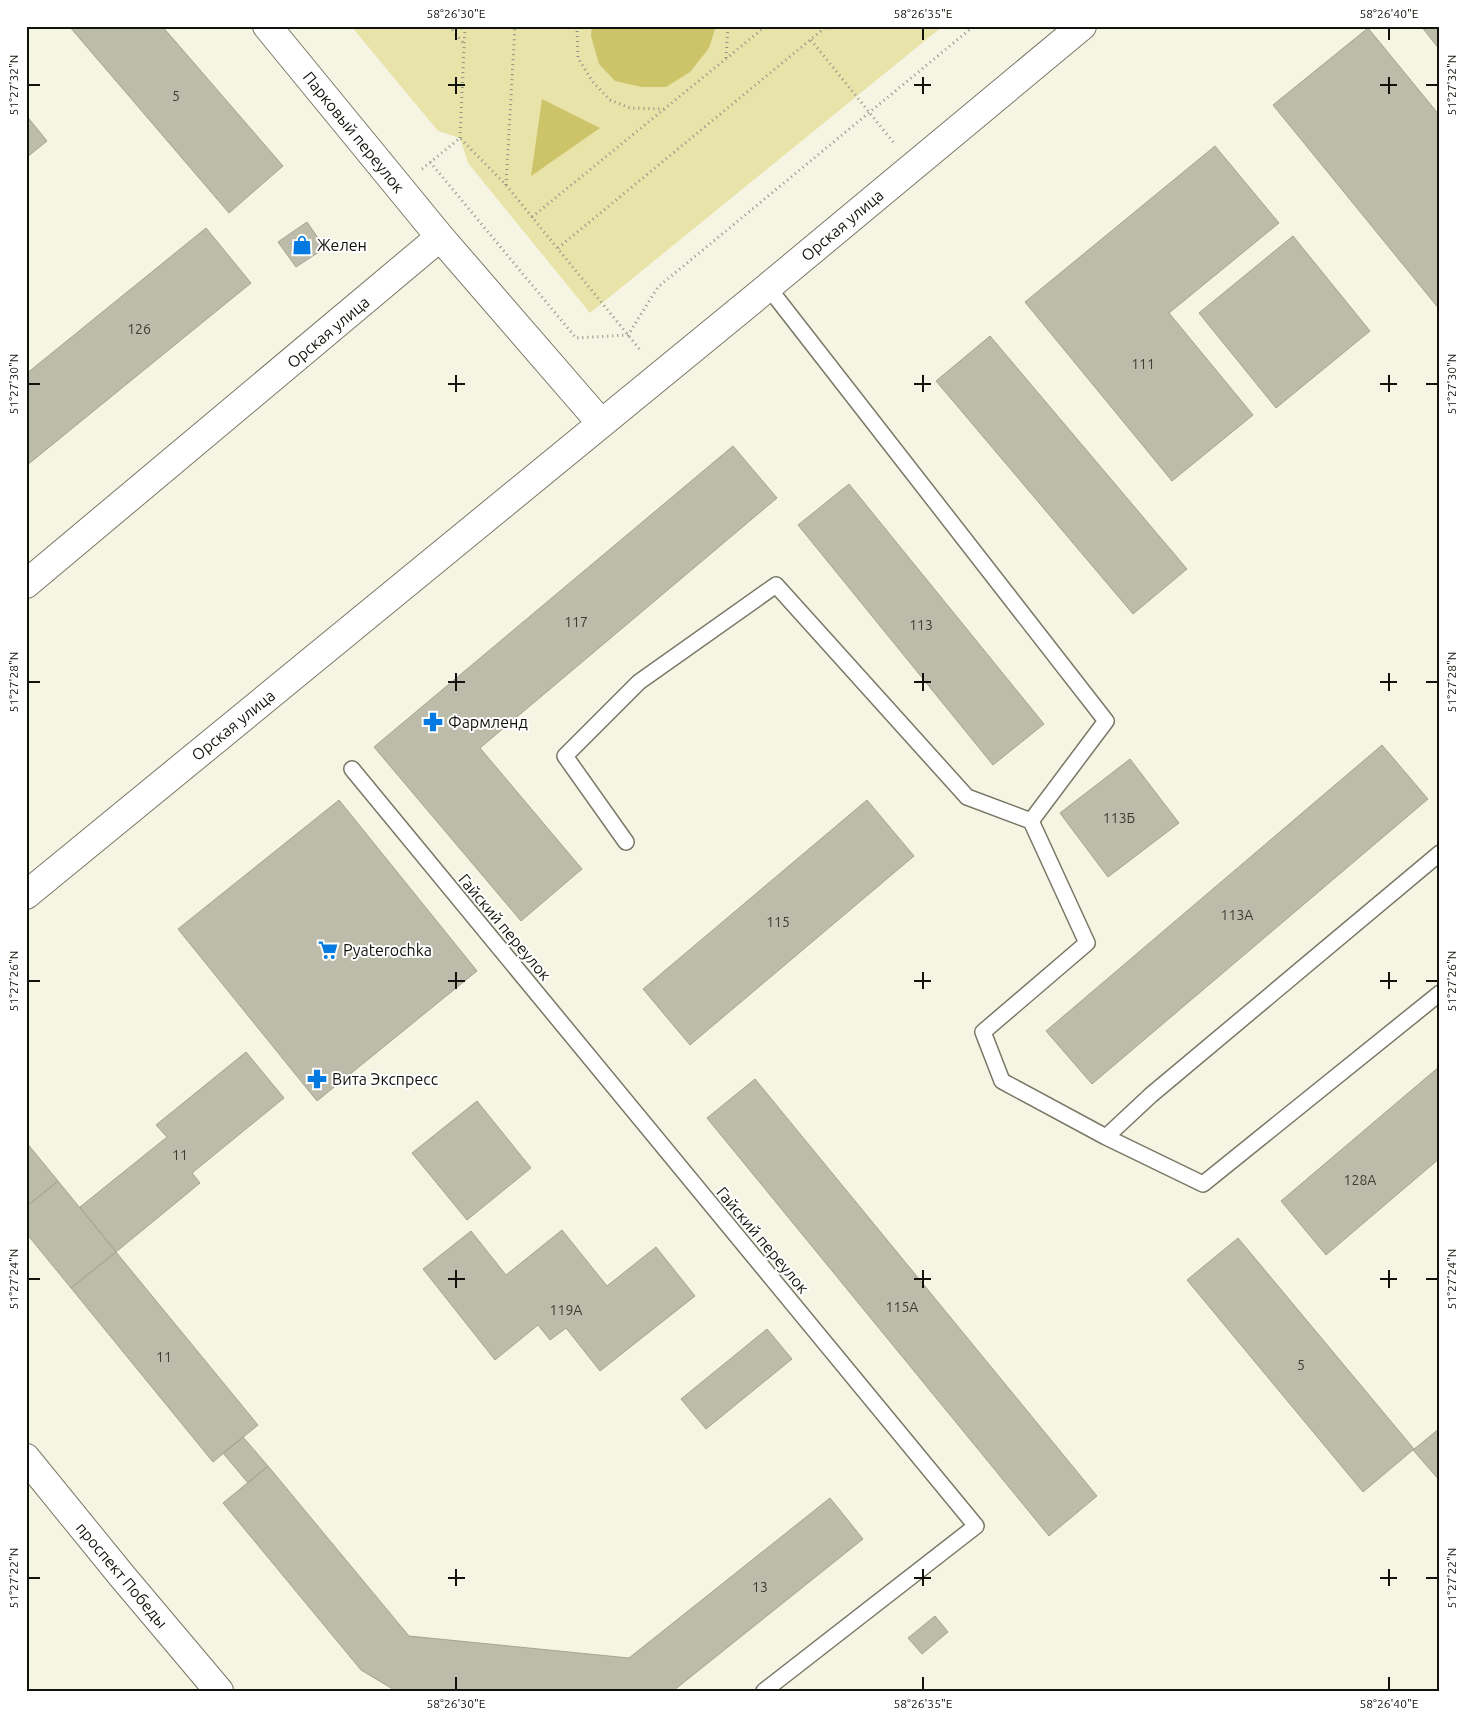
<svg xmlns="http://www.w3.org/2000/svg" width="1466" height="1717" font-family="Ubuntu,sans-serif">
<rect width="100%" height="100%" fill="#f6f5e3"/>
<path fill="#e8e3a9" d="M351,26H943L590,313L468,163L460,138L438,131Z"/>
<path fill="#cdc368" d="M592,26H716L709,48L690,72L666,87H642L615,81L599,64L591,36Z
M542,99L600,128L531,176Z"/>
<path fill="#bdbcaa" stroke="#a5a492" d="M69,26H162L283,166L229,213Z
M1421,26H1440V50Z
M1368,28L1440,116V310L1273,105Z
M26,115L47,141L26,158Z
M1215,146L1279,223L1169,313L1253,415L1172,481L1025,302Z
M307,222L325,248L296,267L278,242Z
M206,228L251,283L26,466V374Z
M1293,236L1370,331L1276,408L1199,313Z
M990,336L1187,569L1133,614L936,381Z
M733,446L777,498L480,748L582,869L521,921L374,747Z
M849,484L1044,724L993,765L798,525Z
M1382,745L1428,799L1092,1084L1046,1031Z
M1130,759L1179,823L1108,877L1060,813Z
M339,800L477,971L317,1101L178,929Z
M867,800L914,856L690,1045L643,989Z
M246,1052L284,1098L192,1173L200,1183L116,1252L80,1207L167,1137L156,1125Z
M1440,1066V1158L1326,1255L1281,1201Z
M755,1079L1097,1496L1049,1536L707,1118Z
M477,1101L531,1168L467,1220L412,1153Z
M26,1142L58,1181L26,1207Z
M58,1181L116,1252L71,1288L26,1233V1207Z
M562,1230L607,1286L656,1247L695,1296L600,1371L566,1328L550,1340L538,1325L495,1360L423,1269L471,1231L506,1275Z
M1238,1238L1414,1449L1363,1492L1187,1280Z
M116,1252L258,1425L213,1462L71,1288Z
M767,1329L792,1359L706,1429L681,1399Z
M1440,1428V1481L1413,1450Z
M243,1437L268,1466L248,1483L223,1453Z
M268,1466L409,1636L629,1658L830,1498L863,1539L673,1691H396L361,1670L223,1503Z
M935,1616L948,1632L922,1654L908,1638Z"/>
<g fill="none" stroke-linecap="round" stroke-linejoin="round">
<defs>
<path id="lane" d="M768,287L1106,721L1031,821L1087,943L983,1032L1002,1081L1106,1137L1203,1184L1440,993
M352,769L976,1526L764,1691
M626,842L565,756L639,682L776,585L967,797L1031,821
M1106,1137L1151,1095L1440,853"/>
<path id="secondary" d="M267,26L440,237L601,423
M26,584L440,237
M26,895L768,287L1082,26
M26,1458L122,1576L219,1691"/>
</defs>
<use href="#lane" stroke="#797867" stroke-width="18"/>
<use href="#secondary" stroke="#797867" stroke-width="30"/>
<path stroke="#929285" stroke-width="3" stroke-dasharray="1 4" stroke-linecap="butt" d="M449,26L464,44
M577,26L578,58L593,82L610,100L630,108L664,109
M811,40L894,143
M726,58L728,26
M460,138L465,26
M430,162L576,338L628,335L658,287L974,26
M422,169L460,138L506,185L641,351
M506,185L515,26
M532,217L766,26
M558,248L827,26"/>
<use href="#lane" stroke="#fff" stroke-width="15"/>
<use href="#secondary" stroke="#fff" stroke-width="28"/>
</g>
<path fill="none" stroke="#12120c" stroke-width="2" d="M456,28V40M923,28V40M1389,28V40M456,77V94M923,77V94M1389,77V94M28,85H40M448,85H465M914,85H931M1380,85H1397M1426,85H1438M456,375V392M923,375V392M1389,375V392M28,384H40M448,384H465M914,384H931M1380,384H1397M1426,384H1438M456,673V691M923,673V691M1389,673V691M28,682H40M448,682H465M914,682H931M1380,682H1397M1426,682H1438M456,972V989M923,972V989M1389,972V989M28,981H40M448,981H465M914,981H931M1380,981H1397M1426,981H1438M456,1270V1288M923,1270V1288M1389,1270V1288M28,1279H40M448,1279H465M914,1279H931M1380,1279H1397M1426,1279H1438M456,1569V1586M923,1569V1586M1389,1569V1586M28,1578H40M448,1578H465M914,1578H931M1380,1578H1397M1426,1578H1438M456,1677V1690M923,1677V1690M1389,1677V1690"/>
<defs>
<symbol id="shop-bare" viewBox="-9 -9 18 18"><path d="M-5-2.5h2.3a2.7 3.5 0 0 1 5.4 0H5L5.5 6h-11ZM-1.5-2.5h3a1.5 2.3 0 0 0-3 0Z" fill="#037ae1" stroke="#fff" stroke-width="2.5" paint-order="stroke"/></symbol>
<symbol id="pharmacy-bare" viewBox="-9 -9 18 18"><path d="M-2-6h4v4h4v4h-4v4h-4v-4h-4v-4h4Z" fill="#037ae1" stroke="#fff" stroke-width="2.5" paint-order="stroke"/></symbol>
<symbol id="supermarket-bare" viewBox="-9 -9 18 18"><path d="M-6-5.5h2.5l.6 2H6L4.5 2H-2.5L-4.4-4H-6ZM-1.5 3.2a1.3 1.3 0 1 0 .1 0ZM3 3.2a1.3 1.3 0 1 0 .1 0Z" fill="#037ae1" stroke="#fff" stroke-width="2.5" paint-order="stroke"/></symbol>
</defs>
<g fill-rule="evenodd">
<use href="#shop-bare" x="288" y="231" width="28" height="28"/>
<use href="#pharmacy-bare" x="419" y="708" width="28" height="28"/>
<use href="#supermarket-bare" x="314" y="936" width="28" height="28"/>
<use href="#pharmacy-bare" x="303" y="1065" width="28" height="28"/>
</g>
<g text-anchor="middle" stroke-width="4" stroke-linejoin="round" paint-order="stroke">
<g font-size="14" fill="#3d3c34">
<text x="176" y="101">5</text>
<text x="139" y="334">126</text>
<text x="1143" y="369">111</text>
<text x="576" y="627">117</text>
<text x="921" y="630">113</text>
<text x="1119" y="823">113Б</text>
<text x="1237" y="920">113А</text>
<text x="778" y="927">115</text>
<text x="180" y="1160">11</text>
<text x="1360" y="1185">128А</text>
<text x="902" y="1312">115А</text>
<text x="566" y="1315">119А</text>
<text x="164" y="1362">11</text>
<text x="1301" y="1370">5</text>
<text x="760" y="1592">13</text>
</g>
<g font-size="16" fill="#12120c" stroke="#fff">
<text transform="translate(354 132) rotate(51)" y="6">Парковый переулок</text>
<text transform="translate(842 225) rotate(-40)" y="6">Орская улица</text>
<text transform="translate(328 332) rotate(-40)" y="6">Орская улица</text>
<text transform="translate(233 725) rotate(-39)" y="6">Орская улица</text>
<text transform="translate(505 927) rotate(50)" y="6">Гайский переулок</text>
<text transform="translate(763 1240) rotate(50)" y="6">Гайский переулок</text>
<text transform="translate(122 1575) rotate(50)" y="6">проспект Победы</text>
</g>
<g font-size="16" fill="#12120c" stroke="#fff" text-anchor="start">
<text x="317" y="251">Желен</text>
<text x="448" y="728">Фармленд</text>
<text x="343" y="956">Pyaterochka</text>
<text x="332" y="1085">Вита Экспресс</text>
</g>
</g>
<rect width="1466" height="1717" fill="none" stroke="#ffffff" stroke-width="55"/>
<rect x="28" y="28" width="1410" height="1662" fill="none" stroke="#12120c" stroke-width="2"/>
<g font-size="12" text-anchor="middle" fill="#12120c">
<text x="456" y="18">58°26'30"E</text>
<text x="923" y="18">58°26'35"E</text>
<text x="1389" y="18">58°26'40"E</text>
<text transform="translate(14 85) rotate(-90)" y="4">51°27'32"N</text>
<text transform="translate(1452 85) rotate(-90)" y="4">51°27'32"N</text>
<text transform="translate(14 384) rotate(-90)" y="4">51°27'30"N</text>
<text transform="translate(1452 384) rotate(-90)" y="4">51°27'30"N</text>
<text transform="translate(14 682) rotate(-90)" y="4">51°27'28"N</text>
<text transform="translate(1452 682) rotate(-90)" y="4">51°27'28"N</text>
<text transform="translate(14 981) rotate(-90)" y="4">51°27'26"N</text>
<text transform="translate(1452 981) rotate(-90)" y="4">51°27'26"N</text>
<text transform="translate(14 1279) rotate(-90)" y="4">51°27'24"N</text>
<text transform="translate(1452 1279) rotate(-90)" y="4">51°27'24"N</text>
<text transform="translate(14 1578) rotate(-90)" y="4">51°27'22"N</text>
<text transform="translate(1452 1578) rotate(-90)" y="4">51°27'22"N</text>
<text x="456" y="1708">58°26'30"E</text>
<text x="923" y="1708">58°26'35"E</text>
<text x="1389" y="1708">58°26'40"E</text>
</g>
</svg>
